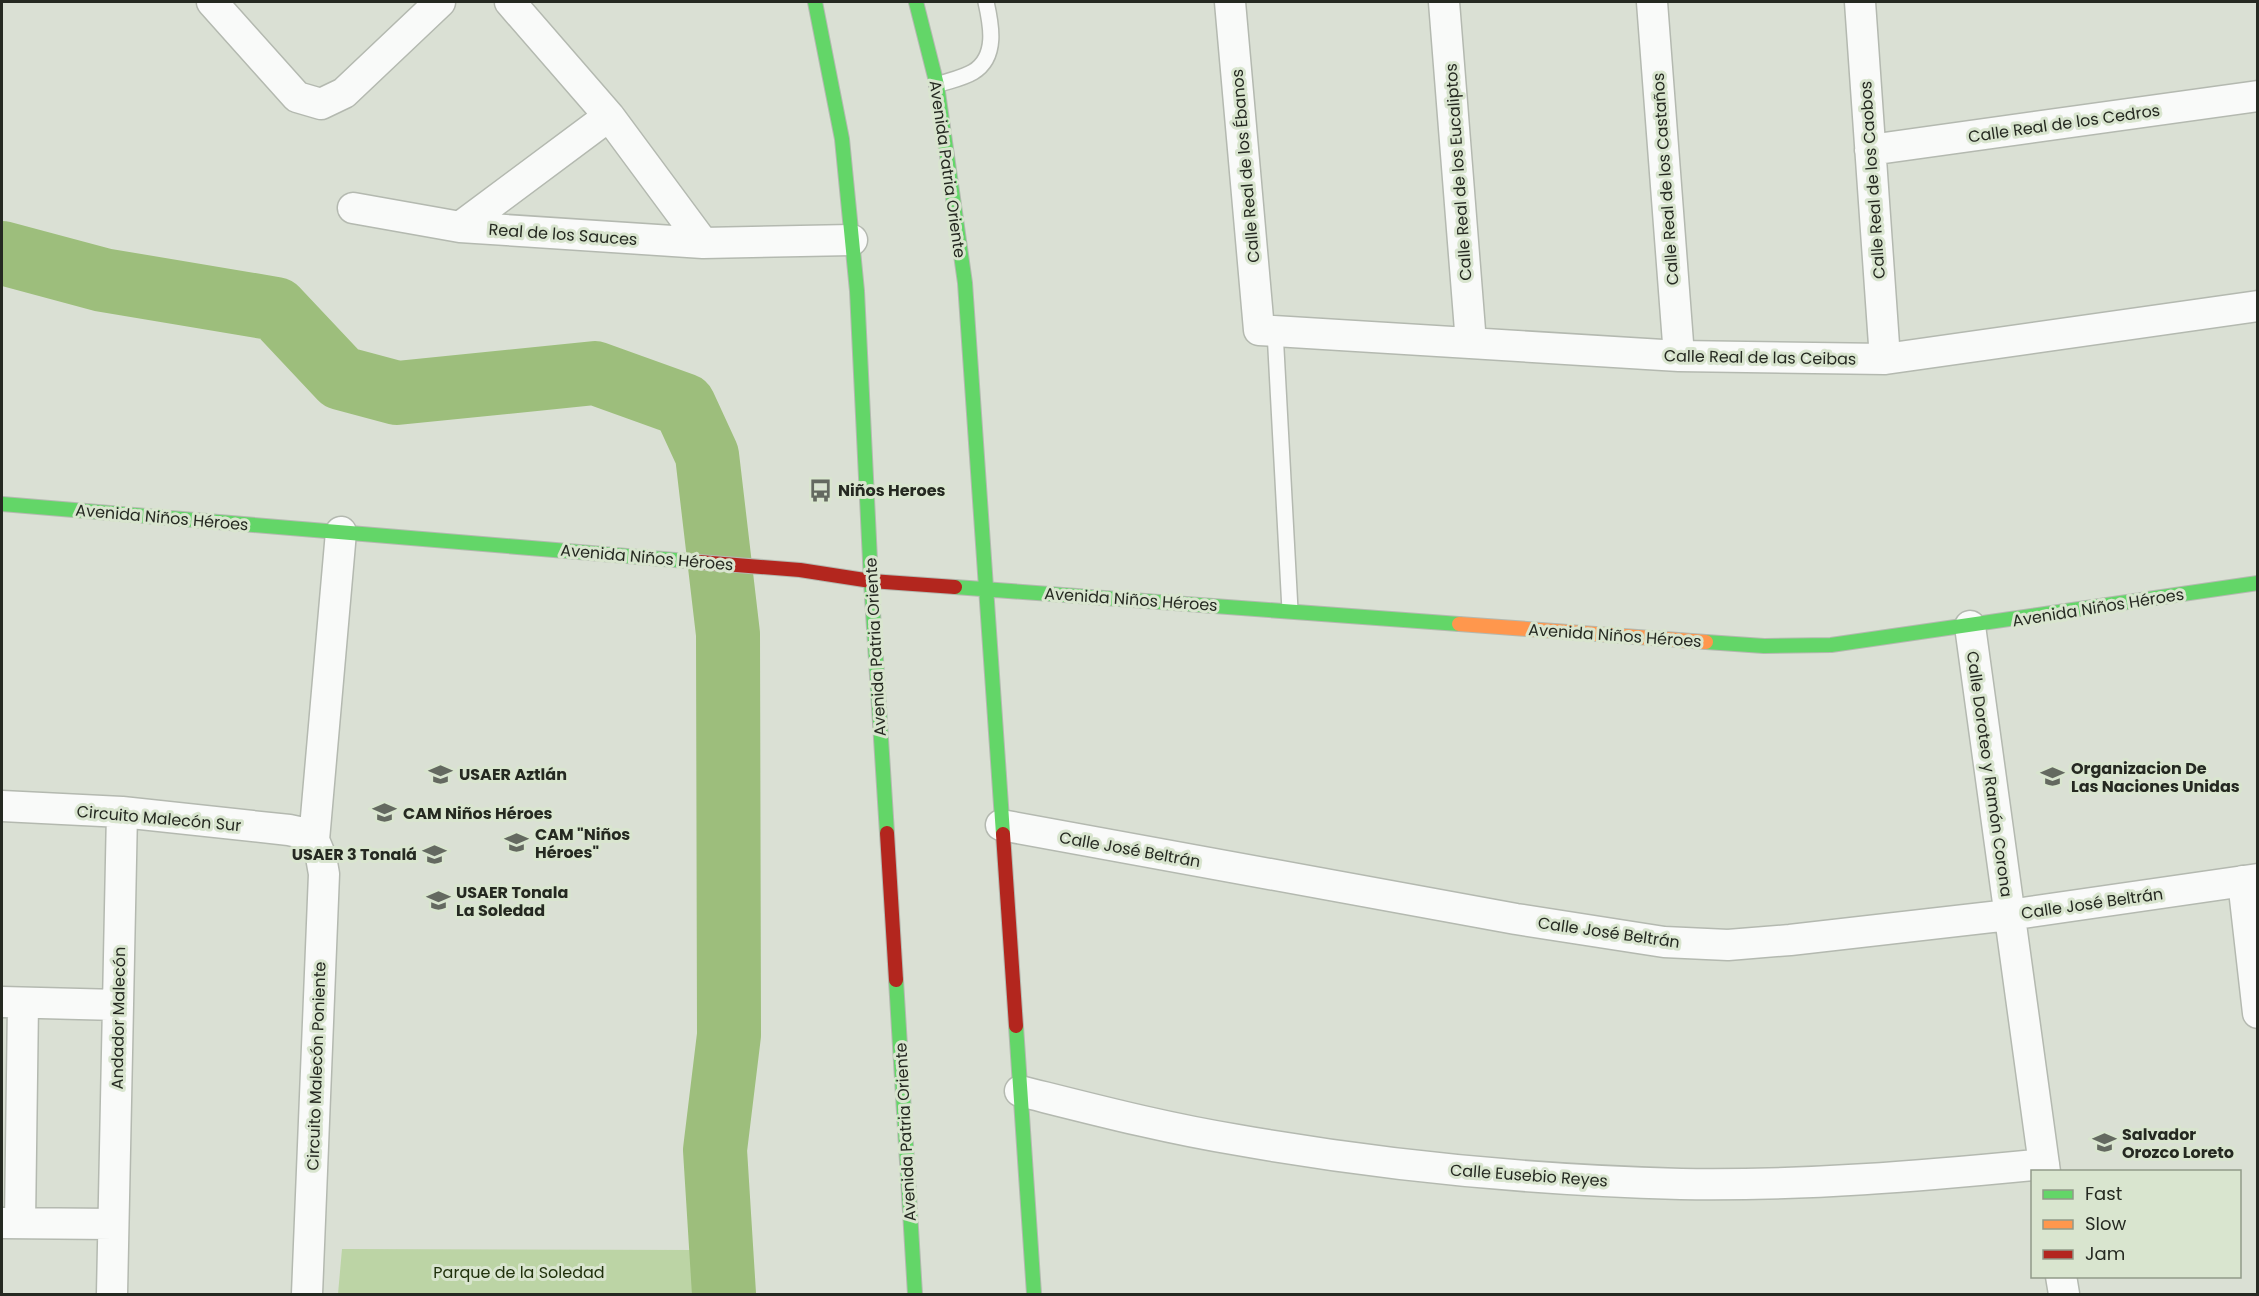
<svg xmlns="http://www.w3.org/2000/svg" width="2259" height="1296" font-family="Poppins,sans-serif">
<rect width="100%" height="100%" fill="#dae0d4"/>
<path fill="#bcd4a5" d="M342,1249L698,1250L701,1294H338Z"/>
<g fill="none" stroke-linecap="round" stroke-linejoin="round">
<path stroke="#9dbe7c" stroke-width="64" d="M2,253L103,280L276,309L341,378L397,393L595,373L684,405L707,455L728,634L729,1035L715,1150L724,1294"/>
<defs>
<path id="lane" d="M937,85C948,81 963,78 973,72C998,57 991,24 986,2
M1275,331L1290,610"/>
<path id="street" d="M212,2L297,97L321,104L344,93L440,2
M510,2L609,116L703,243
M1230,2L1259,330L1679,356L1885,359L2258,306
M1444,2L1471,343
M1652,2L1679,356
M1860,2L1885,359
M1870,150L2258,96
M353,208L460,227L703,243L852,240
M460,227L609,116
M1970,626L2045,1172
M2,806L122,812L289,830L303,833L314,840
M1001,825L1516,919L1664,942L1728,945L1790,940L2009,915L2258,879
M2243,881L2258,1013
M2,1002L118,1005
M1020,1091C1092,1109 1164,1128 1238,1140C1385,1166 1532,1180 1681,1184C1803,1186 1923,1176 2044,1164
M2,1223L113,1224
M20,1223L23,1003
M2061,1276L2064,1294
M112,1294L122,812
M307,1294L324,874L321,857L314,840L341,532"/>
<path id="fast" d="M815,2L842,139L857,291L871,581L887,833
M916,2L937,85L965,283L1003,834
M2,504L699,562
M955,587L1459,624
M1706,642L1764,646L1831,645L2258,583
M896,980L915,1294
M1016,1026L1034,1294"/>
<path id="slow" d="M1459,624L1706,642"/>
<path id="jam" d="M699,562L800,570L871,581L955,587
M887,833L896,980
M1003,834L1016,1026"/>
</defs>
<use href="#lane" stroke="#b4b9b0" stroke-width="18"/>
<use href="#street" stroke="#b4b9b0" stroke-width="33"/>
<use href="#fast" stroke="#b4b9b0" stroke-width="16"/>
<use href="#slow" stroke="#b4b9b0" stroke-width="16"/>
<use href="#jam" stroke="#b4b9b0" stroke-width="16"/>
<use href="#lane" stroke="#f9faf9" stroke-width="15"/>
<use href="#street" stroke="#f9faf9" stroke-width="30"/>
<use href="#fast" stroke="#63d668" stroke-width="14"/>
<use href="#slow" stroke="#ff974d" stroke-width="14"/>
<use href="#jam" stroke="#b3261e" stroke-width="14"/>
</g>
<defs>
<symbol id="bus-bare" viewBox="-9 -9 18 18"><path d="M-5-6H5V4H4V6H2V4H-2V6H-4V4H-5ZM-3.5-4V0h7V-4ZM-3.5 1.2v1.5H-2V1.2ZM2 1.2v1.5H3.5V1.2Z" fill="#646960" stroke="#d9e5cf" stroke-width="2.5" paint-order="stroke"/></symbol>
<symbol id="school-bare" viewBox="-9 -9 18 18"><path d="M0-5L7-2L0 1L-7-2ZM-4 1L0 2.5L4 1V4Q0 6-4 4Z" fill="#646960" stroke="#d9e5cf" stroke-width="2.5" paint-order="stroke"/></symbol>
</defs>
<g fill-rule="evenodd">
<use href="#bus-bare" x="804" y="474" width="33" height="33"/>
<use href="#school-bare" x="424" y="758" width="33" height="33"/>
<use href="#school-bare" x="2036" y="760" width="33" height="33"/>
<use href="#school-bare" x="368" y="796" width="33" height="33"/>
<use href="#school-bare" x="500" y="826" width="33" height="33"/>
<use href="#school-bare" x="418" y="838" width="33" height="33"/>
<use href="#school-bare" x="422" y="884" width="33" height="33"/>
<use href="#school-bare" x="2088" y="1126" width="33" height="33"/>
</g>
<g text-anchor="middle" stroke-width="6" stroke-linejoin="round" paint-order="stroke">
<g font-size="16" fill="#252921" stroke="#d9e5cf">
<text transform="translate(2064 123) rotate(-8)" y="6">Calle Real de los Cedros</text>
<text transform="translate(1245 166) rotate(-95)" y="6">Calle Real de los Ébanos</text>
<text transform="translate(948 169) rotate(82)" y="6">Avenida Patria Oriente</text>
<text transform="translate(1458 172) rotate(-94)" y="6">Calle Real de los Eucaliptos</text>
<text transform="translate(1665 179) rotate(-94)" y="6">Calle Real de los Castaños</text>
<text transform="translate(1872 180) rotate(-94)" y="6">Calle Real de los Caobos</text>
<text transform="translate(563 234) rotate(4)" y="6">Real de los Sauces</text>
<text transform="translate(1760 357) rotate(1)" y="6">Calle Real de las Ceibas</text>
<text transform="translate(162 517) rotate(5)" y="6">Avenida Niños Héroes</text>
<text transform="translate(647 557) rotate(5)" y="6">Avenida Niños Héroes</text>
<text transform="translate(1131 599) rotate(4)" y="6">Avenida Niños Héroes</text>
<text transform="translate(2098 607) rotate(-9)" y="6">Avenida Niños Héroes</text>
<text transform="translate(1615 635) rotate(4)" y="6">Avenida Niños Héroes</text>
<text transform="translate(875 647) rotate(-93)" y="6">Avenida Patria Oriente</text>
<text transform="translate(1990 774) rotate(82)" y="6">Calle Doroteo y Ramón Corona</text>
<text transform="translate(159 818) rotate(5)" y="6">Circuito Malecón Sur</text>
<text transform="translate(1130 849) rotate(10)" y="6">Calle José Beltrán</text>
<text transform="translate(2092 903) rotate(-8)" y="6">Calle José Beltrán</text>
<text transform="translate(1609 932) rotate(8)" y="6">Calle José Beltrán</text>
<text transform="translate(118 1018) rotate(-89)" y="6">Andador Malecón</text>
<text transform="translate(316 1066) rotate(-88)" y="6">Circuito Malecón Poniente</text>
<text transform="translate(905 1132) rotate(-93)" y="6">Avenida Patria Oriente</text>
<text transform="translate(1529 1175) rotate(4)" y="6">Calle Eusebio Reyes</text>
</g>
<g font-size="16" font-weight="bold" fill="#252921" stroke="#d9e5cf" text-anchor="start">
<text x="838" y="496">Niños Heroes</text>
<text x="2071" y="774">Organizacion De<tspan x="2071" dy="18">Las Naciones Unidas</tspan></text>
<text x="459" y="780">USAER Aztlán</text>
<text x="403" y="819">CAM Niños Héroes</text>
<text x="535" y="840">CAM "Niños<tspan x="535" dy="18">Héroes"</tspan></text>
<text x="417" y="860" text-anchor="end">USAER 3 Tonalá</text>
<text x="456" y="898">USAER Tonala<tspan x="456" dy="18">La Soledad</tspan></text>
<text x="2122" y="1140">Salvador<tspan x="2122" dy="18">Orozco Loreto</tspan></text>
</g>
<g font-size="16" fill="#20310c" stroke="#d9e5cf">
<text x="519" y="1278">Parque de la Soledad</text>
</g>
</g>
<rect width="2259" height="1296" fill="none" stroke="#252921" stroke-width="6"/>
<rect x="2031" y="1170" width="210" height="108" fill="#d9e5cf" stroke="#919a89" stroke-width="1.5"/>
<rect x="2043" y="1190" width="30" height="9" fill="#63d668" stroke="#919a89" stroke-width="1.5"/>
<text x="2085" y="1200" font-size="18" fill="#252921">Fast</text>
<rect x="2043" y="1220" width="30" height="9" fill="#ff974d" stroke="#919a89" stroke-width="1.5"/>
<text x="2085" y="1230" font-size="18" fill="#252921">Slow</text>
<rect x="2043" y="1250" width="30" height="9" fill="#b3261e" stroke="#919a89" stroke-width="1.5"/>
<text x="2085" y="1260" font-size="18" fill="#252921">Jam</text>
</svg>
